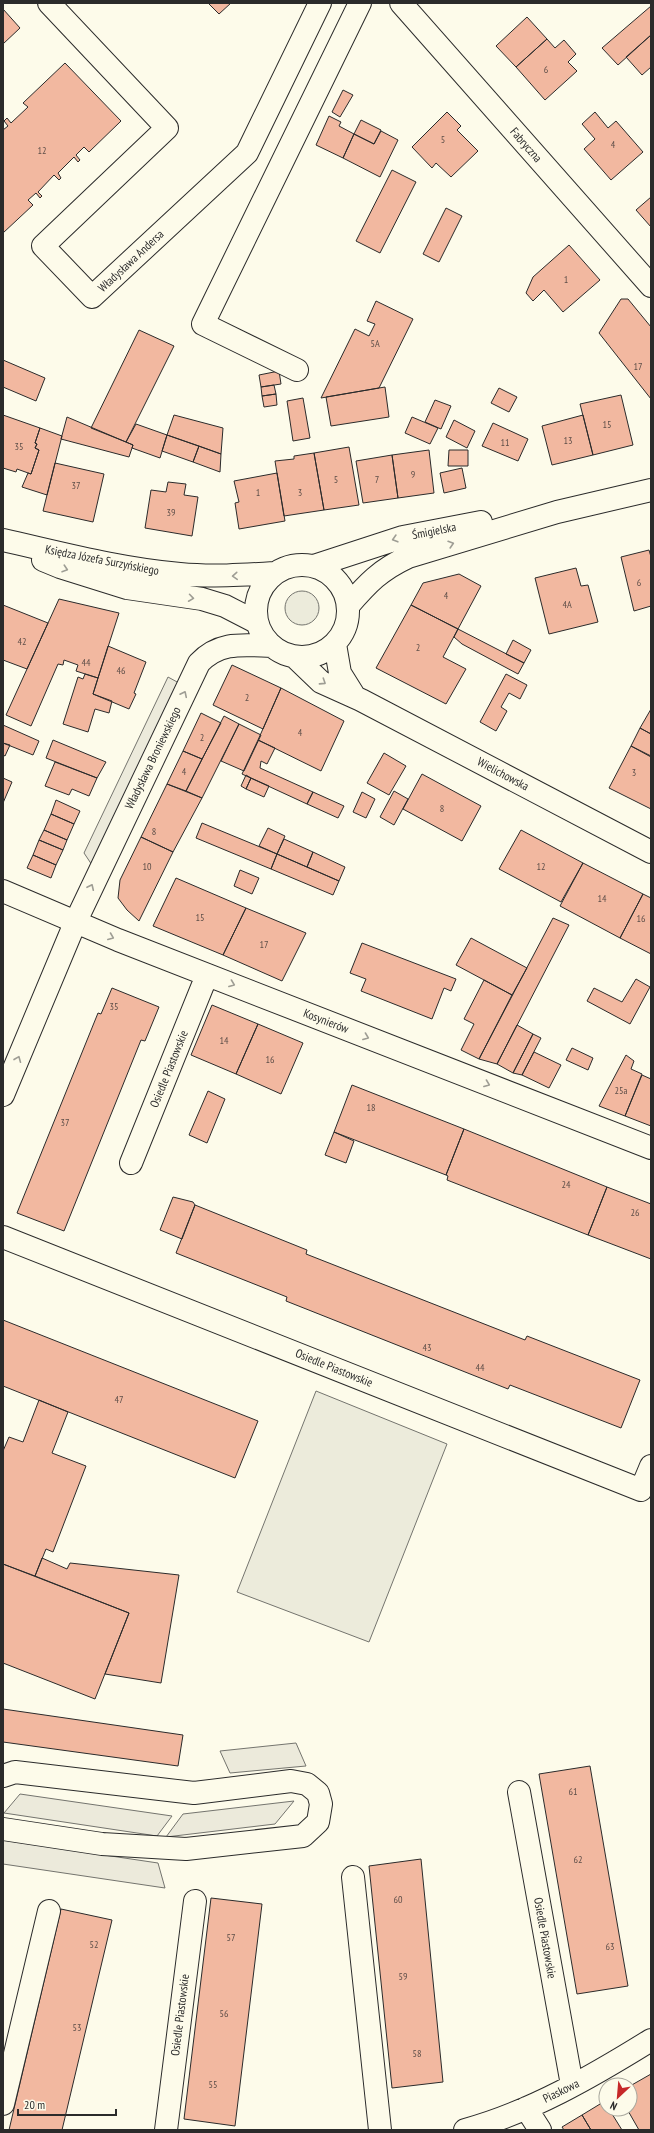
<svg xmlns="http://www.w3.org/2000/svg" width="654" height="2133" font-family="'PT Sans Narrow',sans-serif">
<rect width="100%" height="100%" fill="#fdfbea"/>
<path fill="#ecebdb" stroke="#74746e" d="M285 608a17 17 0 1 1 34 0a17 17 0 1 1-34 0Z
M316,1391L447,1444L369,1642L237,1592Z"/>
<path fill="#eceadb" stroke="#74746e" d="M168,677L179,683L92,865L84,853Z
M296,1743L306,1766L230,1773L220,1751Z
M20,1794L172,1816L157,1836L4,1813Z
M294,1801L275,1824L166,1837L183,1814Z
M3,1840L158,1863L165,1888L3,1864Z"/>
<path fill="#f2b8a0" stroke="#2b2b2b" d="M208,3H231L219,14Z
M651,6V35L618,65L602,48Z
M3,9L20,28L3,44Z
M527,17L547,39L516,67L496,46Z
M651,35V67L642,75L626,57Z
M547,39L555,48L564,40L576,54L568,62L577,71L545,100L516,67Z
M65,63L121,121L89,152L84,147L76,155L80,160L78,162L74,157L58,173L61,178L59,180L54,175L38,192L42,196L40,198L36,193L28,200L33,205L3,233V130L8,126L4,121L7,118L11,123L28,107L23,103Z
M343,90L353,95L340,117L332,112Z
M447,112L461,126L457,130L478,151L451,177L436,163L432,168L412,147Z
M595,112L608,128L616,121L643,152L611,180L584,149L595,139L582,124Z
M329,116L341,122L339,126L354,134L343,158L316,145Z
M361,120L381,130L374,144L354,134Z
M381,131L398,140L380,177L343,158L354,134L374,144Z
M392,170L416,182L380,253L356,241Z
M651,197V227L636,210Z
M446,208L462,216L439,262L423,254Z
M569,245L600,280L563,312L544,290L533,301L526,293L533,277Z
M621,299H628L651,327V399L599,333Z
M376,301L413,319L379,388L321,398L355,329L369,336L375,324L367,321Z
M139,330L174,346L126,442L91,428Z
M3,360L45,378L36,401L3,387Z
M279,371L281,384L261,387L259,375Z
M274,385L276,394L262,396L261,387Z
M385,387L389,417L331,426L326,397Z
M499,388L517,397L509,412L491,403Z
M276,394L277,405L264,407L262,396Z
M621,395L633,445L593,455L580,404Z
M303,398L310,438L293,441L287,401Z
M435,400L451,406L441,429L425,422Z
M3,415L40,428L35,443L37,444L35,448L39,450L31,474L17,469L16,472L3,468Z
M174,415L223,428L221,454L167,435Z
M583,415L593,455L552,465L542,426Z
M67,417L133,445L129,457L61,439Z
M412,417L438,428L430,444L405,433Z
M454,420L475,431L467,448L446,437Z
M493,423L528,439L518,461L482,446Z
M136,424L167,435L160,458L132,448L133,445L126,442Z
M40,428L62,436L47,495L22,487L28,473L31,474L39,450L35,448L37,444L35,443Z
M167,435L199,446L193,462L162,451Z
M199,446L221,454L220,472L193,462Z
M349,447L359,505L324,510L314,453Z
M429,450L434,493L398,498L392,455Z
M449,450H468V466H448Z
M314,453L324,510L284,516L275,461L294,459V456Z
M392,455L398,498L363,503L356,461Z
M55,463L104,474L93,522L43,511Z
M462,468L466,488L444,493L440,473Z
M277,473L285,521L239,529L235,503L239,502L234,481Z
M168,482L186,484L184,495L198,497L192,536L145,528L151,490L166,492Z
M649,550L651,557V606L634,611L621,557Z
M576,568L581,586L588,585L598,622L549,634L535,578Z
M459,574L481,586L458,629L411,605L423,583Z
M59,599L119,613L98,678L76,671L78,665L64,660L63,665L58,664L31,726L6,715Z
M3,605L48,623L27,669L3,660Z
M411,605L458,629L443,657L466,669L446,704L376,668Z
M458,629L524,663L518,674L462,644L454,637Z
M513,640L531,650L524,663L506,654Z
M108,646L146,662L134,693L136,694L129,709L93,694Z
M232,665L281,688L263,729L213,705Z
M85,674L98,678L93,694L112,701L109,713L95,709L88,732L63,724L78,677L83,679Z
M506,674L527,685L520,699L509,693L501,707L507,711L496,731L480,722Z
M281,688L344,721L321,771L258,740Z
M651,709V734L640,728Z
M201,713L221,723L202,759L183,751Z
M224,716L239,724L202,798L186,791Z
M239,724L261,735L244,771L221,761Z
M3,725L39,741L33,755L3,743Z
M640,728L651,734V757L631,746Z
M53,740L106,762L97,778L46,758Z
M258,740L275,748L267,764L261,761L260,768L313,792L307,804L242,774Z
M3,743L10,745L5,756L3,755Z
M631,746L651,756V809L609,788Z
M183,751L202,759L186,791L167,784Z
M384,753L406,766L389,795L367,783Z
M55,762L97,778L89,796L72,789L69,795L45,786Z
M422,774L481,806L462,841L403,809Z
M246,775L251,778L246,789L241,786Z
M3,778L12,782L3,803Z
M251,778L269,786L264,797L246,789Z
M167,784L202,798L173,852L141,837Z
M394,791L408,799L394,825L380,817Z
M313,792L344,806L338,818L307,804Z
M362,792L375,799L366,818L353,812Z
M56,800L80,811L74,824L51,814Z
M51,814L74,824L67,840L44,830Z
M202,823L277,854L271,869L196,838Z
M268,828L285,836L277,854L259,846Z
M44,830L67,840L63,850L39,840Z
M521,830L583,863L561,902L499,869Z
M141,837L173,852L139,921L127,910L118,898L120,880Z
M284,839L313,852L307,867L277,854Z
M39,840L63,850L56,865L33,855Z
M313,852L345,867L339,881L307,867Z
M277,854L339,881L333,895L271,869Z
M33,855L56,865L51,878L27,868Z
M583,863L643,894L620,938L560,906Z
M240,870L259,878L252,894L234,886Z
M176,878L246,908L223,955L153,926Z
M643,894L651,898V954L620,938Z
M246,908L306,933L282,981L223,955Z
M553,918L569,925L497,1064L479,1059Z
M471,938L527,968L512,995L456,965Z
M362,943L456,979L451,991L444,988L432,1019L361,991L366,979L350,973Z
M636,979L650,987L630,1024L587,1001L594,988L622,1002Z
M484,980L512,995L479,1059L461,1050L474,1024L464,1019Z
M112,988L159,1007L145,1041L141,1040L64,1231L17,1213L98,1013L101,1014Z
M212,1005L258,1024L236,1074L191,1055Z
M258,1024L303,1043L281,1094L236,1074Z
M517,1025L533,1034L513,1073L497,1064Z
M533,1034L541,1038L522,1075L513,1073Z
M572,1048L593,1058L588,1070L566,1060Z
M534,1052L561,1065L549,1088L522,1075Z
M626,1055L634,1061L631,1069L642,1074L625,1116L599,1106Z
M642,1075L651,1079V1126L625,1116Z
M352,1085L464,1129L446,1175L334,1132Z
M208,1091L225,1099L207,1143L189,1135Z
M464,1129L607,1187L588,1235L447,1180L448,1176L446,1175Z
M334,1132L354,1141L346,1163L325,1155Z
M607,1187L651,1204V1259L588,1235Z
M173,1197L193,1202L195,1205L182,1239L160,1230Z
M195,1205L307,1250L306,1254L525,1340L527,1336L640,1380L621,1428L510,1385L508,1389L286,1301L287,1297L176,1253Z
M3,1320L258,1421L235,1478L3,1386Z
M39,1400L68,1412L52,1453L86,1466L53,1552L46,1549L35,1576L3,1564V1451L9,1437L23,1442Z
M42,1558L67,1569L70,1563L179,1575L161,1683L105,1674L129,1613L35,1576Z
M3,1564L129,1613L95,1699L3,1663Z
M3,1709L183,1735L178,1766L3,1742Z
M590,1766L628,1986L577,1994L539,1774Z
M421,1859L443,2082L392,2088L369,1866Z
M211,1898L262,1904L235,2126L184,2119Z
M61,1909L112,1920L62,2130H9Z
M651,2074V2130H639L627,2109H630V2086Z
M605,2101L606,2109H609L622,2130H591L582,2115Z
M582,2115L591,2130H564L562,2127Z"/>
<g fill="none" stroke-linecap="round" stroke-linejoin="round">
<defs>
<path id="minor" d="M49,3L167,128L43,246L92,297L247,153L320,3
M401,3L651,286
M297,370L203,324L360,3
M3,540C61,553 120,569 180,574C211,577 243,575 274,573
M43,560L60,567L127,588L202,599L225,606L256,622
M256 611a46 46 0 1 1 92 0a46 46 0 1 1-92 0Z
M314,566L403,537L481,522
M348,606C368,583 380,570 408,557L557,512L651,490
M335,644L340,673L355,697
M296,658L321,682L361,700L651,852
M3,891L118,940L651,1148
M3,1095L75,923L199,663C220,641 243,645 271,646
M131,1163L207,975
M3,1237L641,1490L651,1466
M3,1776L15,1772L194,1793L291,1781L307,1784L318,1793L321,1804L318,1822L303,1836L186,1849L102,1844L3,1829
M519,1792L572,2085
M353,1877L380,2130
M3,2104L49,1911
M526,2108L540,2130
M166,2130L195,1901
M465,2130C531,2112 593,2076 651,2040"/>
</defs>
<use href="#minor" stroke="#2b2b2b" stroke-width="24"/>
<use href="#minor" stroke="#fdfbea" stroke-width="22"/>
</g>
<defs><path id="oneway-chevron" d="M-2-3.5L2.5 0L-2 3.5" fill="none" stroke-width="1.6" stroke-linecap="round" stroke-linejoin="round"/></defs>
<g stroke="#9e9d94">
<use href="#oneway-chevron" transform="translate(395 539) rotate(164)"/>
<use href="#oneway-chevron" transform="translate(451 544) rotate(-17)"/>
<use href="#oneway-chevron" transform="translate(65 569) rotate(18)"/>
<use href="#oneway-chevron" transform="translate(235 576) rotate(176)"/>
<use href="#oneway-chevron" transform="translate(191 598) rotate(8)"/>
<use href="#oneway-chevron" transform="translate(323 682) rotate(33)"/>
<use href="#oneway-chevron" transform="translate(184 694) rotate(-64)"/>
<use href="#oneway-chevron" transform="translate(91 887) rotate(-65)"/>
<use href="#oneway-chevron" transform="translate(111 937) rotate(22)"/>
<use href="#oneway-chevron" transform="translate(232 984) rotate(21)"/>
<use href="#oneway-chevron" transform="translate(366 1037) rotate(21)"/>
<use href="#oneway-chevron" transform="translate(18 1059) rotate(-68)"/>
<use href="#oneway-chevron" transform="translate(487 1084) rotate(21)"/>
</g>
<g text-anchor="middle" stroke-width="3" stroke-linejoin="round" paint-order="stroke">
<g font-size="10" fill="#5d4e48">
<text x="546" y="73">6</text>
<text x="443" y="143">5</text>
<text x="613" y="148">4</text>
<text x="42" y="154">12</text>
<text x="566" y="283">1</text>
<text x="375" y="347">5A</text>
<text x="638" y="370">17</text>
<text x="607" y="428">15</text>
<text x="568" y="444">13</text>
<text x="505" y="446">11</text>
<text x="19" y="450">35</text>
<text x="413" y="478">9</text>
<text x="336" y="483">5</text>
<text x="377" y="483">7</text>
<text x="76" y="489">37</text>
<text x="258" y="496">1</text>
<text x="300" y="496">3</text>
<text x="171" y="516">39</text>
<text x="639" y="586">6</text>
<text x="446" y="599">4</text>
<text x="567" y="608">4A</text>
<text x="22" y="645">42</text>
<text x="418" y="651">2</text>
<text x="86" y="666">44</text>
<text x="121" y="674">46</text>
<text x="247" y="701">2</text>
<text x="300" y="736">4</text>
<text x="202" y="741">2</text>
<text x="184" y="775">4</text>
<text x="634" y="776">3</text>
<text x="442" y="812">8</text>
<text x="154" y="835">8</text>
<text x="147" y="870">10</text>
<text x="541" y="870">12</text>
<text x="602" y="902">14</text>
<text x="200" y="921">15</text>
<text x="641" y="922">16</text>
<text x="264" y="948">17</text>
<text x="114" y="1010">35</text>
<text x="224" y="1044">14</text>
<text x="270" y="1063">16</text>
<text x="621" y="1094">25a</text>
<text x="371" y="1111">18</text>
<text x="65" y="1126">37</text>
<text x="566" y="1188">24</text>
<text x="635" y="1216">26</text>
<text x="427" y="1351">43</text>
<text x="480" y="1371">44</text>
<text x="119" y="1403">47</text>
<text x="573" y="1795">61</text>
<text x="578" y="1863">62</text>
<text x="398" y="1903">60</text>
<text x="231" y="1941">57</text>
<text x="94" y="1948">52</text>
<text x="610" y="1950">63</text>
<text x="403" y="1980">59</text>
<text x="224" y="2017">56</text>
<text x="77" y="2031">53</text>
<text x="417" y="2057">58</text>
<text x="213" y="2088">55</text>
</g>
<g font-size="12" fill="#2b2b2b" stroke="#fdfbea">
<text transform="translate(526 145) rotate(49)" y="4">Fabryczna</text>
<text transform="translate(131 261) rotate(-43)" y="4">Władysława Andersa</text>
<text transform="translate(434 531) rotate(-11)" y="4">Śmigielska</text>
<text transform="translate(102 560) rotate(11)" y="4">Księdza Józefa Surzyńskiego</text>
<text transform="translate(153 758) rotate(-64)" y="4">Władysława Broniewskiego</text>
<text transform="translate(503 774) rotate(28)" y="4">Wielichowska</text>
<text transform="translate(326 1021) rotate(21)" y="4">Kosynierów</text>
<text transform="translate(169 1069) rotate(-68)" y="4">Osiedle Piastowskie</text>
<text transform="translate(334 1368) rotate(22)" y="4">Osiedle Piastowskie</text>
<text transform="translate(545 1938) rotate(80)" y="4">Osiedle Piastowskie</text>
<text transform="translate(180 2015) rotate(-83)" y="4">Osiedle Piastowskie</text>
<text transform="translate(561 2091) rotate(-26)" y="4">Piaskowa</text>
</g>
</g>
<rect width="654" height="2133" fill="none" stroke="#2b2b2b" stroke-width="8"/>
<g transform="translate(618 2097) rotate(206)"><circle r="19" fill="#fdfbea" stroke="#a9a89e"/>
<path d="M0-3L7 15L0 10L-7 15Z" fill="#c62828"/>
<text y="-6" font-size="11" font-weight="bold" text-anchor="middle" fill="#2b2b2b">N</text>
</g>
<path d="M18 2109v6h98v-6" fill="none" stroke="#2b2b2b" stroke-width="2"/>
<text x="24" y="2109" font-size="12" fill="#2b2b2b" stroke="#fdfbea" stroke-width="3" paint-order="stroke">20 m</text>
</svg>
